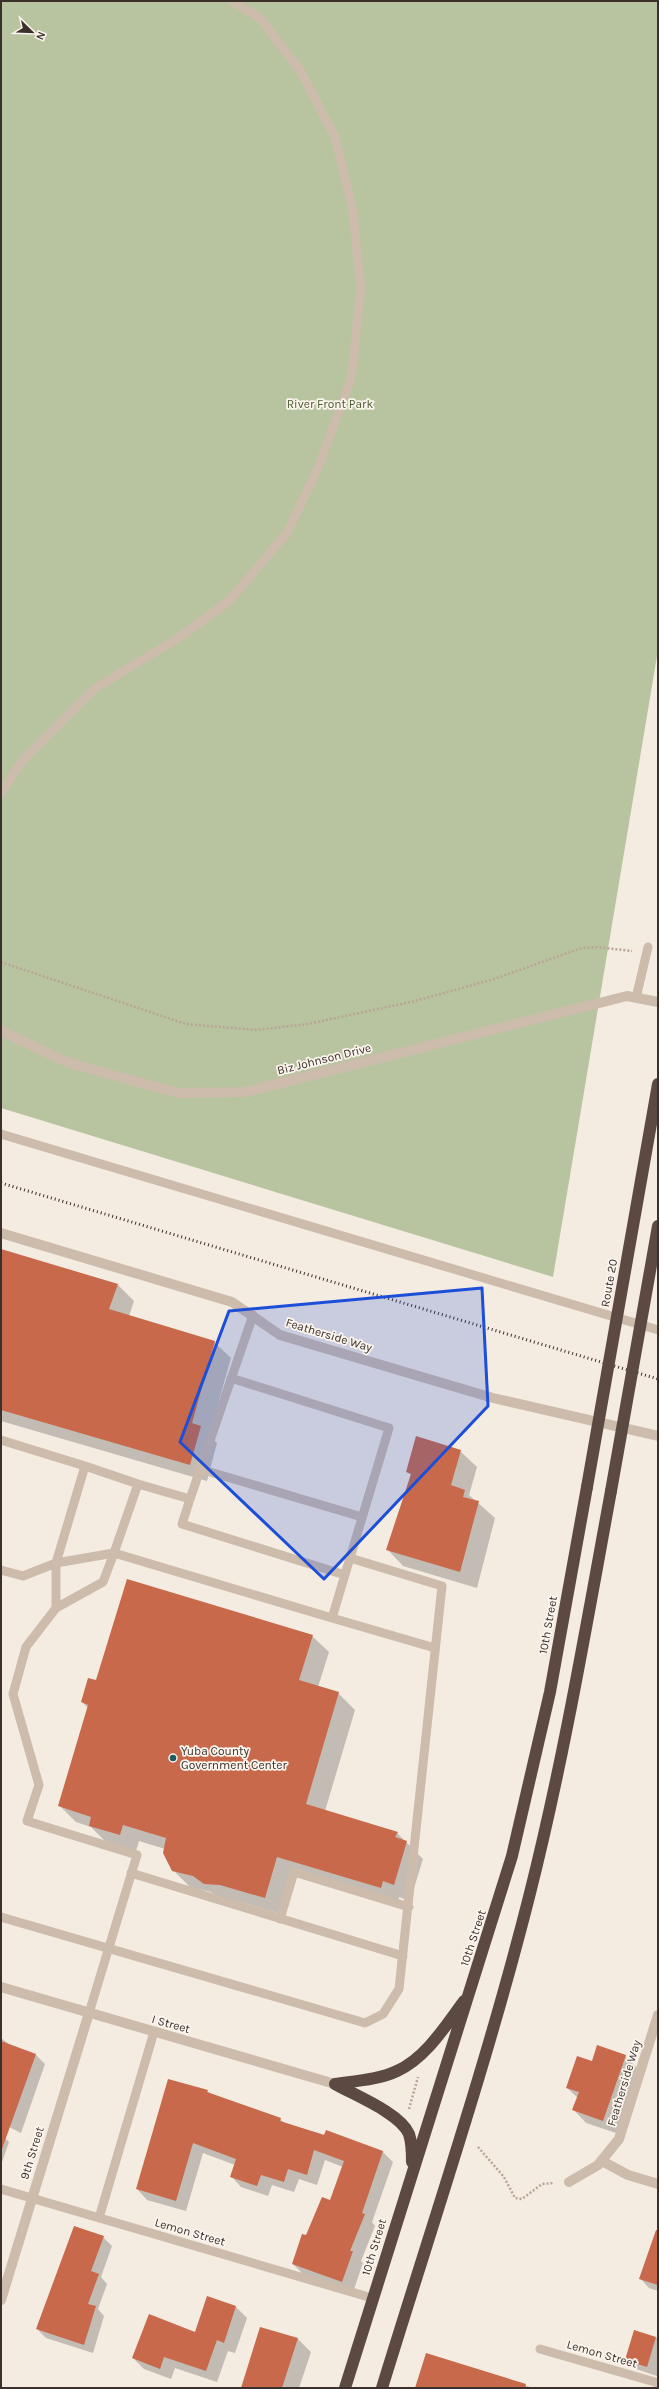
<svg xmlns="http://www.w3.org/2000/svg" width="659" height="2389" font-family="Karla,sans-serif">
<rect width="100%" height="100%" fill="#f4ebe1"/>
<path fill="#b8c4a0" d="M1,1H658V650L553,1277L1,1108Z"/>
<path fill="#0003" d="M1,1250L117,1284L134,1301L129,1316L214,1342L231,1358L209,1435L217,1443L207,1481L1,1421Z
M460,1451L477,1467L469,1495L495,1518L477,1588L403,1566L387,1549L411,1475L407,1471Z
M312,1636L329,1652L318,1687L338,1693L355,1710L325,1811L397,1833L423,1859L410,1901L399,1897L398,1904L294,1873L281,1914L237,1901L222,1900L211,1892L190,1887L173,1870L165,1849L139,1841L136,1851L106,1842L91,1827L76,1822L60,1806L88,1708L82,1702L97,1682Z
M1,2038L10,2045L36,2055L45,2064L21,2133L1,2123Z
M625,2056L638,2069L616,2133L586,2123L574,2110L578,2098L567,2088L592,2062Z
M207,2091L211,2094L280,2119L284,2123L383,2152L393,2162L372,2222L375,2226L361,2261L363,2263L353,2292L303,2274L293,2264L307,2236L331,2201L343,2167L325,2160L317,2185L299,2179L294,2192L272,2185L268,2196L241,2187L231,2176L235,2165L203,2153L186,2211L147,2200L137,2189Z
M1,2134L9,2142L1,2165Z
M103,2237L112,2246L101,2277L107,2284L98,2309L104,2316L93,2353L46,2338L37,2329Z
M658,2237V2291L649,2288L640,2278Z
M236,2307L247,2318L235,2353L228,2351L217,2382L175,2368L171,2379L144,2369L133,2358L196,2334Z
M261,2328L298,2339L311,2352L299,2388H242Z
M635,2331L658,2338L657,2376L636,2369L626,2359Z
M427,2354L530,2387L531,2388H416Z"/>
<path fill="#c8694b" d="M1,1249L118,1284L109,1309L215,1341L192,1423L201,1426L190,1465L1,1410Z
M416,1436L461,1450L451,1485L465,1490L463,1497L479,1501L460,1572L386,1550L411,1474L406,1472Z
M127,1579L313,1635L299,1680L339,1692L306,1804L398,1832L395,1837L407,1841L394,1885L383,1881L381,1888L277,1857L265,1898L220,1885L204,1884L193,1876L172,1871L163,1853L166,1838L123,1825L120,1835L89,1826L91,1817L58,1806L88,1705L81,1702L88,1678L96,1680Z
M1,2041L36,2054L2,2149H1Z
M597,2045L626,2055L603,2121L572,2110L579,2092L566,2088L577,2056L592,2061Z
M168,2079L208,2090L207,2092L281,2118L280,2121L324,2135L326,2130L383,2151L362,2213L365,2214L350,2251H353L342,2282L292,2264L302,2234L306,2235L322,2197L330,2200L344,2161L314,2150L307,2175L288,2169L284,2182L261,2175L257,2186L230,2177L236,2159L193,2143L176,2201L136,2189Z
M74,2226L104,2236L91,2271L99,2274L88,2304L96,2306L84,2345L36,2329Z
M656,2230H658V2285L639,2279Z
M207,2296L236,2306L224,2343L217,2340L206,2371L164,2357L160,2369L132,2358L149,2314L195,2332Z
M260,2327L298,2338L282,2388H241Z
M634,2330L656,2337L647,2367L625,2360Z
M426,2353L526,2384L525,2388H415Z"/>
<g fill="none" stroke-linecap="round" stroke-linejoin="round">
<path stroke="#b9a596" stroke-width="2.5" stroke-dasharray="2 2" stroke-linecap="butt" d="M1,962L186,1024L257,1030L308,1024L415,1001L494,979L582,948L596,947L632,951
M409,2109L418,2077
M478,2147L504,2177L515,2198L522,2199L542,2184L554,2183"/>
<path stroke="#cdbbac" stroke-width="9" d="M1,793L23,760L94,689L180,637L229,601L287,533L318,468L351,379L361,288L352,207L335,137L300,70L282,47L261,19L232,1
M636,998L648,947
M1,1134L658,1330
M231,1378L389,1428L350,1558
M1,1440L85,1466
M200,1469L362,1517
M190,1499L182,1524L345,1575
M114,1553L103,1582L56,1608V1563Z
M1,1570L23,1576L56,1563L85,1466L138,1484
M56,1608L26,1647L13,1694L39,1785L27,1821L137,1855L89,2013
M332,1618L435,1648
M131,1873L403,1956
M1,1917L365,2023L383,2014L399,1989L442,1586L350,1558L332,1618L114,1553L138,1484L190,1499L253,1315
M280,1919L294,1872L409,1907
M1,2189L372,2298
M99,2218L154,2032
M540,2349L658,2383"/>
<path stroke="#cdbbac" stroke-width="10" d="M1,1031L69,1063L178,1093L245,1092L627,996L658,1002
M1,1233L232,1302L280,1335L493,1398L658,1436
M1,1987L335,2084
M602,2161L628,2175L658,2184
M569,2182L598,2165L619,2139L658,2015
M1,2300L89,2013"/>
<path stroke="#5c4a42" stroke-width="12" d="M335,2084C355,2081 378,2080 397,2071C426,2058 446,2025 464,2001
M335,2084C354,2095 400,2113 409,2134C412,2143 412,2152 412,2162
M345,2388L512,1856L550,1692L587,1487
M382,2388C432,2225 487,2063 529,1897C563,1763 586,1627 611,1491"/>
<path stroke="#3b302b" stroke-width="3" stroke-dasharray="1 3" stroke-linecap="butt" d="M1,1183L658,1379"/>
<path stroke="#5c4a42" stroke-width="12" d="M587,1487L658,1084
M611,1491L658,1226"/>
</g>
<path fill="#1d4ed8" fill-opacity="0.2" stroke="#1d4ed8" stroke-width="3" stroke-linejoin="round" d="M482,1288L488,1406L324,1579L180,1442L229,1311Z"/>
<circle fill="#1f5a5e" stroke="#fbf5ee" stroke-width="1.5" cx="173" cy="1758" r="4"/>
<g text-anchor="middle" stroke-width="3.5" stroke-linejoin="round" paint-order="stroke">
<g font-size="12" fill="#4a5a2e" stroke="#fbf5ee">
<text x="330" y="408">River Front Park</text>
</g>
<g font-size="12" fill="#3b302b" stroke="#fbf5ee">
<text transform="translate(324 1059) rotate(-14)" y="4">Biz Johnson Drive</text>
<text transform="translate(609 1283) rotate(-80)" y="4">Route 20</text>
<text transform="translate(329 1335) rotate(17)" y="4">Featherside Way</text>
<text transform="translate(548 1625) rotate(-80)" y="4">10th Street</text>
<text transform="translate(473 1938) rotate(-72)" y="4">10th Street</text>
<text transform="translate(171 2024) rotate(16)" y="4">I Street</text>
<text transform="translate(624 2083) rotate(-73)" y="4">Featherside Way</text>
<text transform="translate(32 2153) rotate(-73)" y="4">9th Street</text>
<text transform="translate(190 2232) rotate(16)" y="4">Lemon Street</text>
<text transform="translate(374 2247) rotate(-73)" y="4">10th Street</text>
<text transform="translate(602 2354) rotate(16)" y="4">Lemon Street</text>
</g>
<g font-size="12" fill="#3b302b" stroke="#fbf5ee" text-anchor="start">
<text x="181" y="1755">Yuba County<tspan x="181" dy="14">Government Center</tspan></text>
</g>
</g>
<rect width="659" height="2389" fill="none" stroke="#3b302b" stroke-width="4"/>
<g transform="translate(32 32) rotate(113)" stroke="#fbf5ee" stroke-width="3" paint-order="stroke">
<path d="M0-3L7 15L0 10L-7 15Z" fill="#3b302b"/>
<text y="-6" font-size="11" font-weight="bold" text-anchor="middle" fill="#3b302b">N</text>
</g>
</svg>
